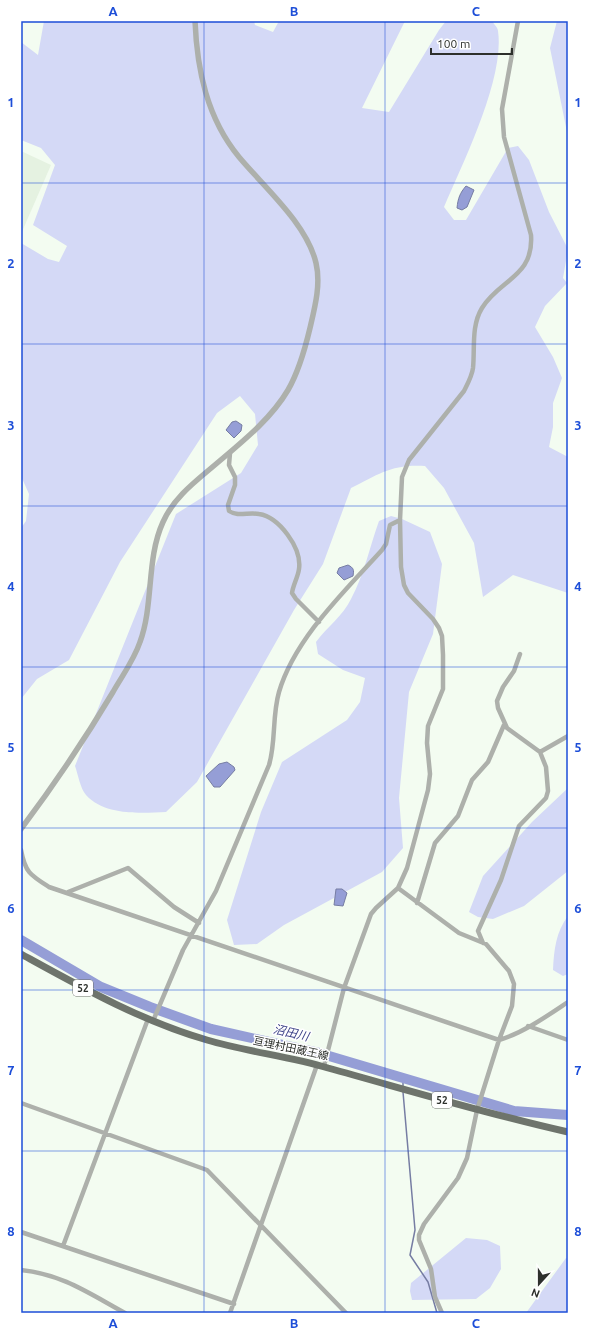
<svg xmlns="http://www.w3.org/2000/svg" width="589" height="1334" font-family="Ubuntu,'Noto Sans JP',sans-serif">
<rect width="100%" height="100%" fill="#f3fcf1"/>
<path fill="#e5f2e1" d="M21,151L51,165L21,234Z"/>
<path fill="#d4d9f6" d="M44,21H254L255,25L273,32L279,21H405L362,108L389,112L439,30L446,21H492C494,24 498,28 498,31C505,78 463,163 444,207L454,220H466L508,148L518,146L529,160L549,212L568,249L563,278L567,283L545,306L535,327L553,357L562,378L553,403V427L549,447L568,457V593L513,575L483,597L474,543L444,488L425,466C392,464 379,474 351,488L323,564L294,610L197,782L166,812C141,813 105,816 86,795C80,788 78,774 75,766L176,514L241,473L258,445L255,414L240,396L217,413L120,562L69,660L37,679L21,699V528L26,521L29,494L21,476V243L48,259L59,262L67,246L33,225L55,165L41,148L21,140V42L38,55Z
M557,21H568V137L550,48Z
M391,516L402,519L430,532L442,564L433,634L409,692L399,798L403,848L382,872L284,925L257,944L234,945L227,920L261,812L282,762L347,720L360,702L365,678L343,670L318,654L316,642C327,627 343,616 351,599C364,575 370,546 379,521Z
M568,788V871L524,906L493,919L478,917L469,912L483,876L532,822Z
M568,916V974L563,976L553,970C554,949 556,932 568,916Z
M466,1238L487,1240L500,1246L501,1269L490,1288L476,1299L412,1300L410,1291L411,1283Z
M566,1258L568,1259V1313H526Z"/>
<path fill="#959ed6" stroke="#767da3" d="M466,186L474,190L467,207L462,210L457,208C458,198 460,193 466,186Z
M236,421L242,425L241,431L234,438L226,430L232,422Z
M348,565C354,568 354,570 353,576L344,580L337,573L339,568Z
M227,762L234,767L235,770L220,787H214L206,776L219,764Z
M336,889H342L347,893L343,906L334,905Z"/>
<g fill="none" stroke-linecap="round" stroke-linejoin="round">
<path stroke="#767da3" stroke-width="1.5" d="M403,1079V1086
M403,1092L415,1230L410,1255L428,1282L437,1313"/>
<path stroke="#959ed6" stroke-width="10" d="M21,940L101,987L150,1007L211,1029L319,1053L514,1111L568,1115"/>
<path stroke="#adb0ab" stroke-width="4.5" d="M230,453L229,465L235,477V485L228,505L229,511C238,517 248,512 259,514C279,517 302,548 299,569C298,577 293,585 292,593L296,599L319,622
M540,752L568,736
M21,850C25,872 30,875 49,887L499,1040C523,1033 547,1016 568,1002
M398,888L459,933L486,944L509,971L514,984L512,1006L499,1040L477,1110L467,1158L458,1178L424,1224L419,1235V1240L431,1269L435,1297L442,1313
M68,892L128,868L174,907L199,923
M417,903L435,843L458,816L472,780L488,762L504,725
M483,943L478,931L501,880L519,826L546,798L548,791L546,767L540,752L507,728L498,708L497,701L503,687L514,671L520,654
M153,1021L183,950L216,891L269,765C276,742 272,716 279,692C295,638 345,591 382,550L386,544L390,525L400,520
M528,1026L568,1040
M324,1066L344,988L371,914L376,908L398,888L407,868L428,790L430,774L427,743L428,726L443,689V655L442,636L439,628L433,619L408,593L404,585L401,567L400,520L402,477L409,460L464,391C468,383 472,376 473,368C475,348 471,326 482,308C500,279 534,277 531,235L504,137L502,109L518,21
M21,1103L207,1170L346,1313
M21,1232L234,1304
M63,1246L148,1019
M21,1270C62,1274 90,1294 125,1313
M230,1313L317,1065"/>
<path stroke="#adb0ab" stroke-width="5.5" d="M21,829C54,785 85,739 113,692C122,676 134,660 140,642C154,604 146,559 163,522C174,497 196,481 216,464C242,442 271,419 288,390C299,371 305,349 310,328C315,307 321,284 316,263C307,224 264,187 239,157C207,118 197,70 195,21"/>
<path stroke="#6e746c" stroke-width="7" d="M21,954C81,987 141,1021 207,1040C247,1052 289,1056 328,1068C408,1090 487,1114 568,1132"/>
</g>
<path fill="none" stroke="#1d4ed8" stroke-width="1" stroke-opacity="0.55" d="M204,21V1313M385,21V1313M21,183H568M21,344H568M21,506H568M21,667H568M21,828H568M21,990H568M21,1151H568"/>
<g text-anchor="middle" stroke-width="3" stroke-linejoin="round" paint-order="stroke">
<g fill="#fff" stroke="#6c6e6b" stroke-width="1">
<rect x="73" y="980" width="20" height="16" rx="3"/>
<rect x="432" y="1092" width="20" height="16" rx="3"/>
</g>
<g font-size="10" font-weight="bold" fill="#2d302c">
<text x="83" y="992">52</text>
<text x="442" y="1104">52</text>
</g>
<g font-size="11" fill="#2d302c" stroke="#fff">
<text transform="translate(291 1048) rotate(12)" y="4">亘理村田蔵王線</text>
</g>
<g font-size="12" font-style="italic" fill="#3e4388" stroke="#fff">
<text transform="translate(291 1033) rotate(13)" y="4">沼田川</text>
</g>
</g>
<rect width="589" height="1334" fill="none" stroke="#ffffff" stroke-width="44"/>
<g transform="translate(539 1284) rotate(201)" stroke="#ffffff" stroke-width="3" paint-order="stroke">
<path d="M0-3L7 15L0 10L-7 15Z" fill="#2d302c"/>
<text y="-6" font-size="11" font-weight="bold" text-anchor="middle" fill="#2d302c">N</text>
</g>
<path d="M431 48v6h81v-6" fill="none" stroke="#2d302c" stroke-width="2"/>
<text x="437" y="48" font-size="12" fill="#2d302c" stroke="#ffffff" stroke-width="3" paint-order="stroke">100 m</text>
<rect x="22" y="22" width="545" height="1290" fill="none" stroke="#1d4ed8" stroke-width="1.5"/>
<g font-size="13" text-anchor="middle" font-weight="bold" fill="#1d4ed8">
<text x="113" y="16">A</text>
<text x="294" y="16">B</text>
<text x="476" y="16">C</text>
<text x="11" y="107">1</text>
<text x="578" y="107">1</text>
<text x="11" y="268">2</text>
<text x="578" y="268">2</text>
<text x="11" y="430">3</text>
<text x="578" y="430">3</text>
<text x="11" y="591">4</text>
<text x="578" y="591">4</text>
<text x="11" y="752">5</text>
<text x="578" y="752">5</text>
<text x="11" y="913">6</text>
<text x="578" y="913">6</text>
<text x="11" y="1075">7</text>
<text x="578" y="1075">7</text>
<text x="11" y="1236">8</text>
<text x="578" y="1236">8</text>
<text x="113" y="1328">A</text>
<text x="294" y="1328">B</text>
<text x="476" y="1328">C</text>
</g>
</svg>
